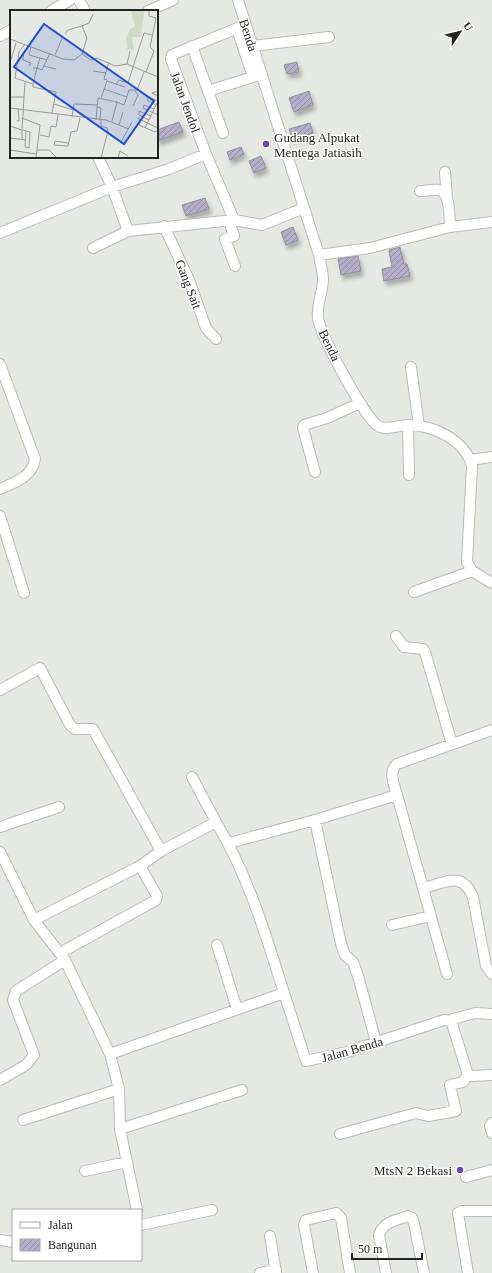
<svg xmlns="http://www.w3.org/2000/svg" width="492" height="1273" font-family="'Times New Roman',serif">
<defs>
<pattern id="building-hatch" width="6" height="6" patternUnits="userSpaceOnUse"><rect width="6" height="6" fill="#b4aeca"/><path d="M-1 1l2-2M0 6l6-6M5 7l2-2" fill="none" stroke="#928da4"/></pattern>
<filter id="shadow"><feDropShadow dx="2.5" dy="4.5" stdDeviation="2" flood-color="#0004"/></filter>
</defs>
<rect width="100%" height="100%" fill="#e6e8e4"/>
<path fill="url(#building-hatch)" stroke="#919094" filter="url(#shadow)" d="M297,62L299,72L287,74L284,65Z
M309,91L313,105L294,112L289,98Z
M179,122L183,132L157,141V130Z
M310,123L313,133L292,139L289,129Z
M241,147L244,154L230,160L227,152Z
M261,156L266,168L254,173L249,161Z
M205,198L209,209L186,216L182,205Z
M293,227L298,240L286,245L281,232Z
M400,247L404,264H407L410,276L384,281L382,269L392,267L389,250Z
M358,256L361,271L341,275L338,259Z"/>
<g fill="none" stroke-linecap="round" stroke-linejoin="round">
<defs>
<path id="minor" d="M79,0L85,11
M238,0L319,255C320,263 323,271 323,279C323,292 316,306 318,318C320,335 365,418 378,426C386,431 399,425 408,425C433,425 465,440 472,466L467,562L472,571L492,583
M51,11L70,0
M148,11L173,0
M239,35L253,77
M0,36L11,30
M192,46L223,133
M252,46L329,37
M208,91L262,74
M98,157L112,187L169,169L206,154
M445,172L447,198
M420,191C425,191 433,189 439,190C451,193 449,217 450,227
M234,220L206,154L171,59L172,55L179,52L245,25
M229,221L234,236L225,239L235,266
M164,226L189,280L206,328L216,339
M0,233L112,187L128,231L234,220L262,225L304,208
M93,248L128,231
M319,255L370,248L450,227L492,222
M0,364L35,459C32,477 16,482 0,489
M411,367L419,426
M408,425L409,475
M470,460L492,457
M315,472L303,428L304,425L327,418L360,403
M0,516L24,593
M414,592L472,571
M396,636L404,647L423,649L425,652L452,744
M0,690L40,668L70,725L75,729H93L161,851
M192,777L216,822
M397,795C394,784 388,772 397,764L492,730
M315,820L341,944L345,955L353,962L358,976L376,1042
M0,827L59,807
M229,843L315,820L397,795L447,974
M0,852L34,920L65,960L110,1054L119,1089L120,1129L137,1210
M423,888C445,883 462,870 473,897L486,966L492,974
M34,920L140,866L161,851L216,822C248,875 266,935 284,993
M392,925L431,916
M217,945L237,1009
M60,953L156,900L157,896L140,866
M451,1021L453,1019L475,1013L492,1014
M110,1054L284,993L306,1061L347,1052L444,1020L451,1021L453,1027L468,1075L472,1076L492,1075
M0,1080L26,1065L34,1055L13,1000L16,991L65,960
M23,1120L119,1089
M492,1123L490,1126L492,1133
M120,1129L242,1090
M340,1134L416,1113L428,1116L456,1111L450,1085L463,1082L468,1075
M85,1171L127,1162
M466,1177L492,1170
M141,1225L212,1210
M270,1236L276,1273
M0,1240L13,1242
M260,1273L276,1270
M313,1273L304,1225L306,1220L336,1213L341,1218L350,1273
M386,1273L379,1235C384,1221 395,1221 408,1216L412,1218L414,1223L424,1273
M468,1273L458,1213L462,1211H492"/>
</defs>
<use href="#minor" stroke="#b9bbb7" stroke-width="12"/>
<use href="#minor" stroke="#fff" stroke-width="10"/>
</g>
<g fill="#6e43bc" stroke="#fff" stroke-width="1.5">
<circle cx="266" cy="144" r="4"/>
<circle cx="460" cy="1170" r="4"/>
</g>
<g text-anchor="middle" stroke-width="3" stroke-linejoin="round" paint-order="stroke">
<g font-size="13" fill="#232422" stroke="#fff">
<text transform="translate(249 35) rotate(72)" y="5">Benda</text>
<text transform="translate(186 102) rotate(70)" y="5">Jalan Jendol</text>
<text transform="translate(189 284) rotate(69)" y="5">Gang Sait</text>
<text transform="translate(330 345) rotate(64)" y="5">Benda</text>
<text transform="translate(352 1049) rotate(-16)" y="5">Jalan Benda</text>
</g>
<g font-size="13" fill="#232422" stroke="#fff" text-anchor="start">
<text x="274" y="142">Gudang Alpukat<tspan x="274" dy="15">Mentega Jatiasih</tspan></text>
<text x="452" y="1175" text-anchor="end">MtsN 2 Bekasi</text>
</g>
</g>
<g transform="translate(10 10)">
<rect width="148" height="148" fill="#e6e8e4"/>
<path d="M121,0H138L134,2L131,27H122L124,41L117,39L116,29L120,19L125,16Z" fill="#cedac5"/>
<path fill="none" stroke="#989a96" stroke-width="1" d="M72,16L79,13L83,4M55,24L58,20L72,16L77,28L72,44M0,29L53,49L64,50L72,44L81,50L87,48L105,56L117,54L148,67M15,34L9,42L5,68L23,74M21,37L19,45L37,50M14,41L13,50L21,53L19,56M45,45L53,26M0,53L6,33M117,54L120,41M33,56L46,59M123,57L134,23L142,25M23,58H27L30,48M83,61L96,63M136,62L144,41L140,37L146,8L139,6V0M97,70L94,69L99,52M23,74V77L46,82L42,103M23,74L27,58L32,60L40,43M106,74L109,70L118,73L123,57M94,79L117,87M148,81L142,83L148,86M0,87H14M91,88L97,71L115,77M44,94L63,100M146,95L137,90L139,87L148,91M123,96L128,85L125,81M87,97L91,98L90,109M0,98L96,110L119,119M144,99L134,95L133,98L148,105M62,107L64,94L87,95M12,108L30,115L26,148M127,108L148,118M91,109V116L97,118L98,121L91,148M86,110L88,88L107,92M131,110L129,115L145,122L148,120M139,110L129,105V101L141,106M7,111H9L8,98M102,111L107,92L114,95L119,80H127L134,62M109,115L113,102M0,116L12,120V130M135,118L148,91M12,119L15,72M12,120H13L20,122V123L19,138L15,137L16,121M30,125L39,127L41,116L46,117L48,105M0,128L16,130M111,132L122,112M58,133L45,131L44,135L57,136H58L61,122L67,121L70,108M0,140L26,144M27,140H39L47,148M108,148L110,141L118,146"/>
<path fill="#1d4ed8" fill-opacity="0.15" stroke="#1d4ed8" stroke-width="2" d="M34,14L144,91L114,134L4,57Z"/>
<rect width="148" height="148" fill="none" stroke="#232422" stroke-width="2"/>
</g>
<rect x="12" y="1209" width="130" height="52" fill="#ffffff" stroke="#a7a7a7"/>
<rect x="20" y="1222" width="20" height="6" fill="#ffffff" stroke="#a7a7a7"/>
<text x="48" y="1229" font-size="12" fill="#232422">Jalan</text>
<rect x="20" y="1239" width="20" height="12" fill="url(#building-hatch)" stroke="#a7a7a7"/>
<text x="48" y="1249" font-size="12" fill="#232422">Bangunan</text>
<g transform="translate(460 32) rotate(55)" stroke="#ffffff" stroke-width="3" paint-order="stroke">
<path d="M0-3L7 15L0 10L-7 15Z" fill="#232422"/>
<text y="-6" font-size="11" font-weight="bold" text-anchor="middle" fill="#232422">U</text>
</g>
<path d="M352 1253v6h70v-6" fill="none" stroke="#232422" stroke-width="2"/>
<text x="358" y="1253" font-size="12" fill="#232422" stroke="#ffffff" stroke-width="3" paint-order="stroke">50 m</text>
</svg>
